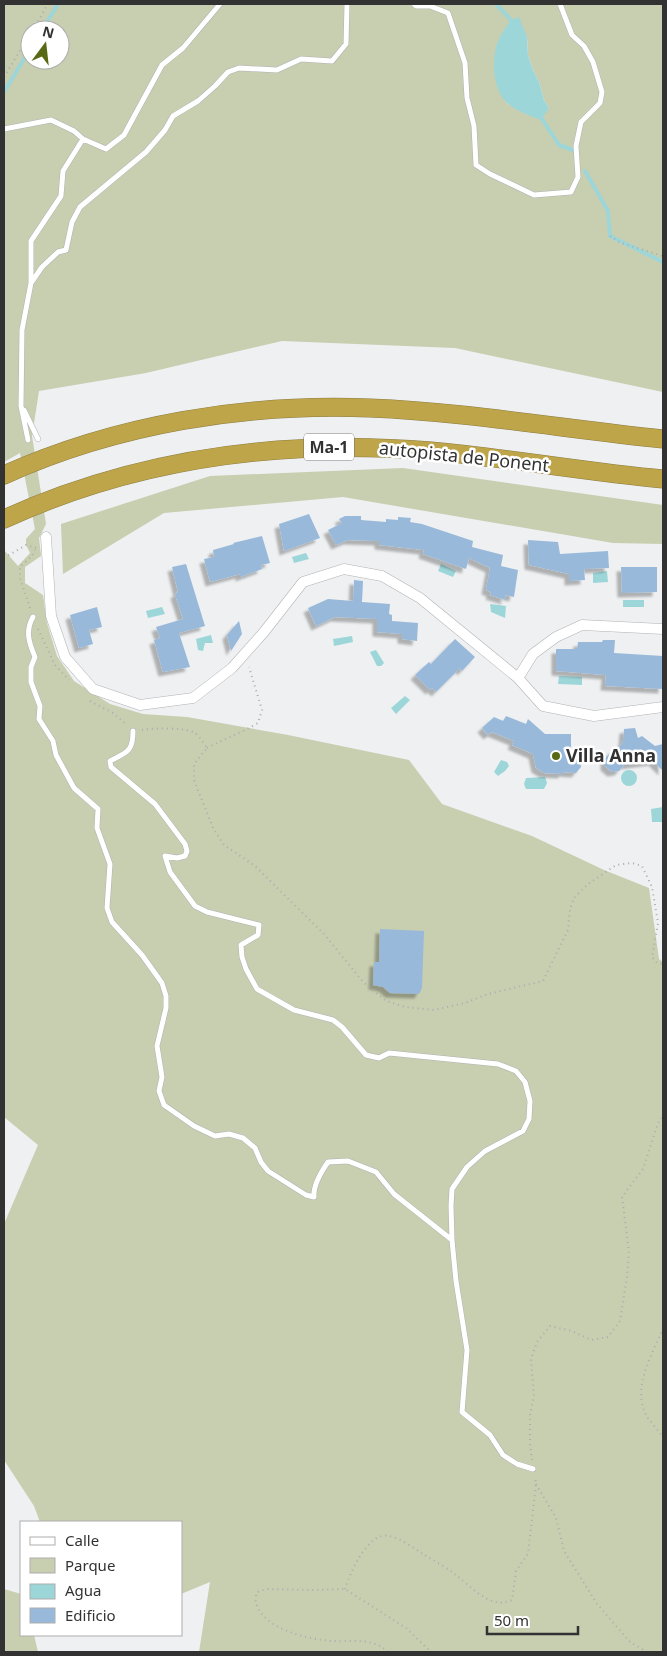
<svg xmlns="http://www.w3.org/2000/svg" width="667" height="1656" font-family="'Noto Sans',sans-serif">
<defs>
<filter id="shadow"><feDropShadow dx="-4.5" dy="4.5" stdDeviation="1" flood-color="#0004"/></filter>
</defs>
<rect width="100%" height="100%" fill="#eef0f2"/>
<path fill="#c8ceb0" fill-rule="evenodd" d="M4,4H663V392L455,348L282,341L146,373L39,391L32,436L46,524L39,538L41,556L25,567V583L43,595L47,623L57,656L74,681L110,704L143,714L187,717L288,735L409,760L442,804L532,836L604,870L649,888L659,959L663,962V1652H199L210,1582L181,1594V1522H40L34,1506L4,1460V1224L38,1145L4,1117V550L18,566L30,553L26,545V539L35,529L20,453L4,462ZM511,20L527,37L528,55L533,70L539,82L544,100L549,108L526,114L508,104L503,98L496,47ZM30,30H60V60H30Z
M403,468L663,505V544L613,543L343,497L164,513L63,574L61,524L210,476Z
M4,1589L21,1594V1635H34L38,1652H4Z"/>
<path fill="#9dd6d9" d="M519,17L527,37L528,55L533,70L539,82L544,100L549,108L541,120C530,116 516,111 507,103C493,89 492,65 496,47C499,37 505,28 511,20Z
M306,553L309,559L294,563L292,557Z
M441,564L456,571L453,577L438,571Z
M607,571L608,582L593,583V573Z
M623,600H644V607H623Z
M490,604L506,606L505,618L491,612Z
M162,607L165,614L148,618L146,611Z
M211,635L213,643H205L203,651L198,650L196,639Z
M352,636L353,642L334,646L333,639Z
M376,650L384,663L381,666H377L370,652Z
M559,676L582,677V685L558,684Z
M405,696L410,700L396,714L391,708Z
M501,760L507,762L509,766L505,771L498,776L494,772Z
M621 778a8 8 0 1 1 16 0a8 8 0 1 1-16 0Z
M545,777L547,783L544,789H526L524,784L526,778Z
M663,807V822H652L651,809Z"/>
<g fill="none" stroke-linecap="round" stroke-linejoin="round">
<path stroke="#9dd6d9" stroke-width="4" d="M496,4L511,20L512,23
M42,30L58,4
M4,92L30,49
M540,116L559,145L573,150
M585,171L608,211L610,236L663,262"/>
</g>
<path fill="#98b9d9" filter="url(#shadow)" d="M309,514L320,538L284,551L279,524Z
M345,516H361V520L386,522V519L398,520V517L411,518L410,522L422,524L473,541L472,547L503,555L501,566L518,570L514,597L505,595L506,600L490,595L491,592L486,590L490,568L469,558L466,569L423,554L424,550L379,545V541L348,540L336,545L328,530L342,523L339,519Z
M262,536L270,563L261,565L262,569L240,577V574L210,582L204,559L214,557L213,550L234,544L233,543Z
M528,540L558,542L560,554L608,551L609,568L584,569L585,580L569,581V574L529,565Z
M186,564L205,626L179,633L190,667L163,672L154,640L160,638L156,627L183,619L175,594L178,592L172,567Z
M621,567H657V592L622,593Z
M354,580L363,581L362,602L390,604L389,614L392,615V621L418,623L417,641L402,639V634L377,632V619L335,617L316,626L308,608L328,599L353,601Z
M97,607L102,627L89,630L93,644L79,648L70,615Z
M239,621L242,634L231,651L227,635Z
M455,639L475,657L462,671L460,668L436,692L432,688L430,690L415,675L429,662L431,664Z
M603,640H615L614,653L663,656V689L605,686L606,675L556,671V649H577L578,642H602Z
M506,716L526,724L528,719L545,734H571V752H576L580,758L581,767L576,773L563,772V774L544,773L536,768L533,754L512,745L514,741L492,732L488,735L482,728L494,717L503,721Z
M635,728L638,738L642,736L655,746L663,744V771L653,761L624,765L619,771L612,772L605,766V758L614,749L617,752L623,741L624,729Z
M380,929L424,931L422,988L419,994L390,993L383,987L373,985L374,962H379Z"/>
<g fill="none" stroke-linecap="round" stroke-linejoin="round">
<defs>
<path id="lane" d="M414,4L416,6H430L448,13L465,63L467,98L474,126L476,165L490,174L534,195L571,192L578,177L576,146L581,122L600,103L602,92L593,62L584,46L572,35L560,4
M4,129L51,120L74,131L83,139L63,171L61,196L31,241V283
M83,139L106,149L124,135L162,65L183,48L220,4
M24,410L38,439
M28,440L21,406L22,330L31,283L42,267L58,252L66,250L72,222L80,207L146,152L165,130L173,116L198,101L215,86L228,72L239,68L277,70L301,59L332,61L346,44L347,4
M33,617C25,631 29,643 35,657L31,667V682L40,706L39,719L53,741L56,755L74,788L98,809L97,828L110,864L107,908L112,922L142,955L162,983L166,996V1008L157,1046L162,1077L159,1091L164,1105L194,1126L215,1136L229,1134L243,1138L255,1148L261,1162L268,1171L306,1195L314,1197C313,1185 321,1172 328,1162L348,1161L376,1172L394,1194L452,1240L456,1281L467,1350L462,1412L490,1435L503,1455L517,1464L533,1469
M133,731C133,752 127,752 110,761L111,767L155,804L185,844L187,851L185,856L177,858L165,856L170,872L195,906L207,912L259,925L258,935L241,945L242,957L246,969L257,989L294,1010L333,1020L342,1027L366,1055L379,1058L389,1053L498,1064L516,1071L525,1082L530,1101L529,1119L523,1131L485,1151L467,1167L452,1189L451,1206L452,1240"/>
<path id="street" d="M46,537L51,616L65,657L93,689L140,705L193,698L232,668L264,632L303,582L344,569L382,576L420,598L518,678L543,706L594,716L663,707
M518,678L533,654L556,637L582,625L663,629"/>
<path id="highway" d="M4,475C117,424 246,403 370,408C468,412 565,429 663,439
M4,519C138,458 284,439 431,451C509,458 586,472 663,479"/>
</defs>
<use href="#lane" stroke="#b1b2b4" stroke-width="6"/>
<use href="#street" stroke="#b1b2b4" stroke-width="11"/>
<use href="#highway" stroke="#8d7d41" stroke-width="19"/>
<path stroke="#abacae" stroke-width="2" stroke-dasharray="1 4" stroke-linecap="butt" d="M33,30L48,4
M4,77L30,34
M610,236L621,243L663,256
M4,558L26,545L36,548
M30,608L20,578V567L32,556L35,550
M38,629L55,665L69,680
M90,701L113,713L127,725
M142,730C154,728 185,727 195,733C199,735 204,744 207,748L194,764V780L213,828L224,845L255,866L324,934L363,982L386,1001L405,1007L434,1010L465,1003L488,994L543,981L568,930L570,909L574,898L587,885L616,865L632,863L642,866L652,887L658,923L652,957L657,963L663,964
M207,748C224,739 241,733 258,723L262,710L249,667
M663,1328C652,1356 630,1389 648,1418C652,1424 658,1430 663,1437
M532,1460L530,1443V1415L534,1396L531,1359L537,1342L550,1326L572,1331L591,1340L608,1337L620,1321L627,1277L629,1252L622,1197L643,1169L658,1123L663,1116
M536,1484L556,1518L564,1551L597,1604L630,1642L647,1652
M345,1589C350,1573 368,1531 389,1536C401,1538 413,1548 423,1554C434,1561 446,1567 456,1575C472,1587 490,1610 512,1600L516,1571L528,1554L536,1484L535,1477
M388,1652C372,1637 352,1642 332,1641C308,1639 264,1630 256,1603C255,1600 256,1595 257,1592L266,1589L312,1590L345,1589L406,1628L431,1652"/>
<use href="#lane" stroke="#fff" stroke-width="5"/>
<use href="#street" stroke="#fff" stroke-width="10"/>
<use href="#highway" stroke="#bea549" stroke-width="18"/>
</g>
<circle fill="#576914" stroke="#fff" stroke-width="2" cx="556" cy="756" r="5"/>
<g text-anchor="middle" stroke-width="5" stroke-linejoin="round" paint-order="stroke">
<rect fill="#fff" stroke="#707070" stroke-width="1" x="304" y="433.5" width="50" height="27" rx="4"/>
<g font-size="16" font-weight="bold" fill="#323233">
<text x="329" y="453">Ma-1</text>
</g>
<g font-size="18" fill="#323233" stroke="#fff">
<text transform="translate(464 457) rotate(6)" y="6">autopista de Ponent</text>
</g>
<g font-size="18" font-weight="bold" fill="#323233" stroke="#fff" text-anchor="start">
<text x="566" y="762">Villa Anna</text>
</g>
</g>
<rect width="667" height="1656" fill="none" stroke="#323233" stroke-width="10"/>
<rect x="20" y="1521" width="162" height="115" fill="#ffffff" stroke="#adadad"/>
<rect x="30" y="1537" width="25" height="8" fill="#ffffff" stroke="#adadad"/>
<text x="65" y="1546" font-size="15" fill="#323233">Calle</text>
<rect x="30" y="1558" width="25" height="15" fill="#c8ceb0" stroke="#adadad"/>
<text x="65" y="1571" font-size="15" fill="#323233">Parque</text>
<rect x="30" y="1584" width="25" height="15" fill="#9dd6d9" stroke="#adadad"/>
<text x="65" y="1596" font-size="15" fill="#323233">Agua</text>
<rect x="30" y="1608" width="25" height="15" fill="#98b9d9" stroke="#adadad"/>
<text x="65" y="1621" font-size="15" fill="#323233">Edificio</text>
<g transform="translate(45 45) rotate(15)"><circle r="24" fill="#ffffff" stroke="#adadad"/>
<path d="M0-4L9 19L0 12L-9 19Z" fill="#576914"/>
<text y="-8" font-size="14" font-weight="bold" text-anchor="middle" fill="#323233">N</text>
</g>
<path d="M487 1626v8h91v-8" fill="none" stroke="#323233" stroke-width="2.5"/>
<text x="494" y="1626" font-size="15" fill="#323233" stroke="#ffffff" stroke-width="4" paint-order="stroke">50 m</text>
</svg>
